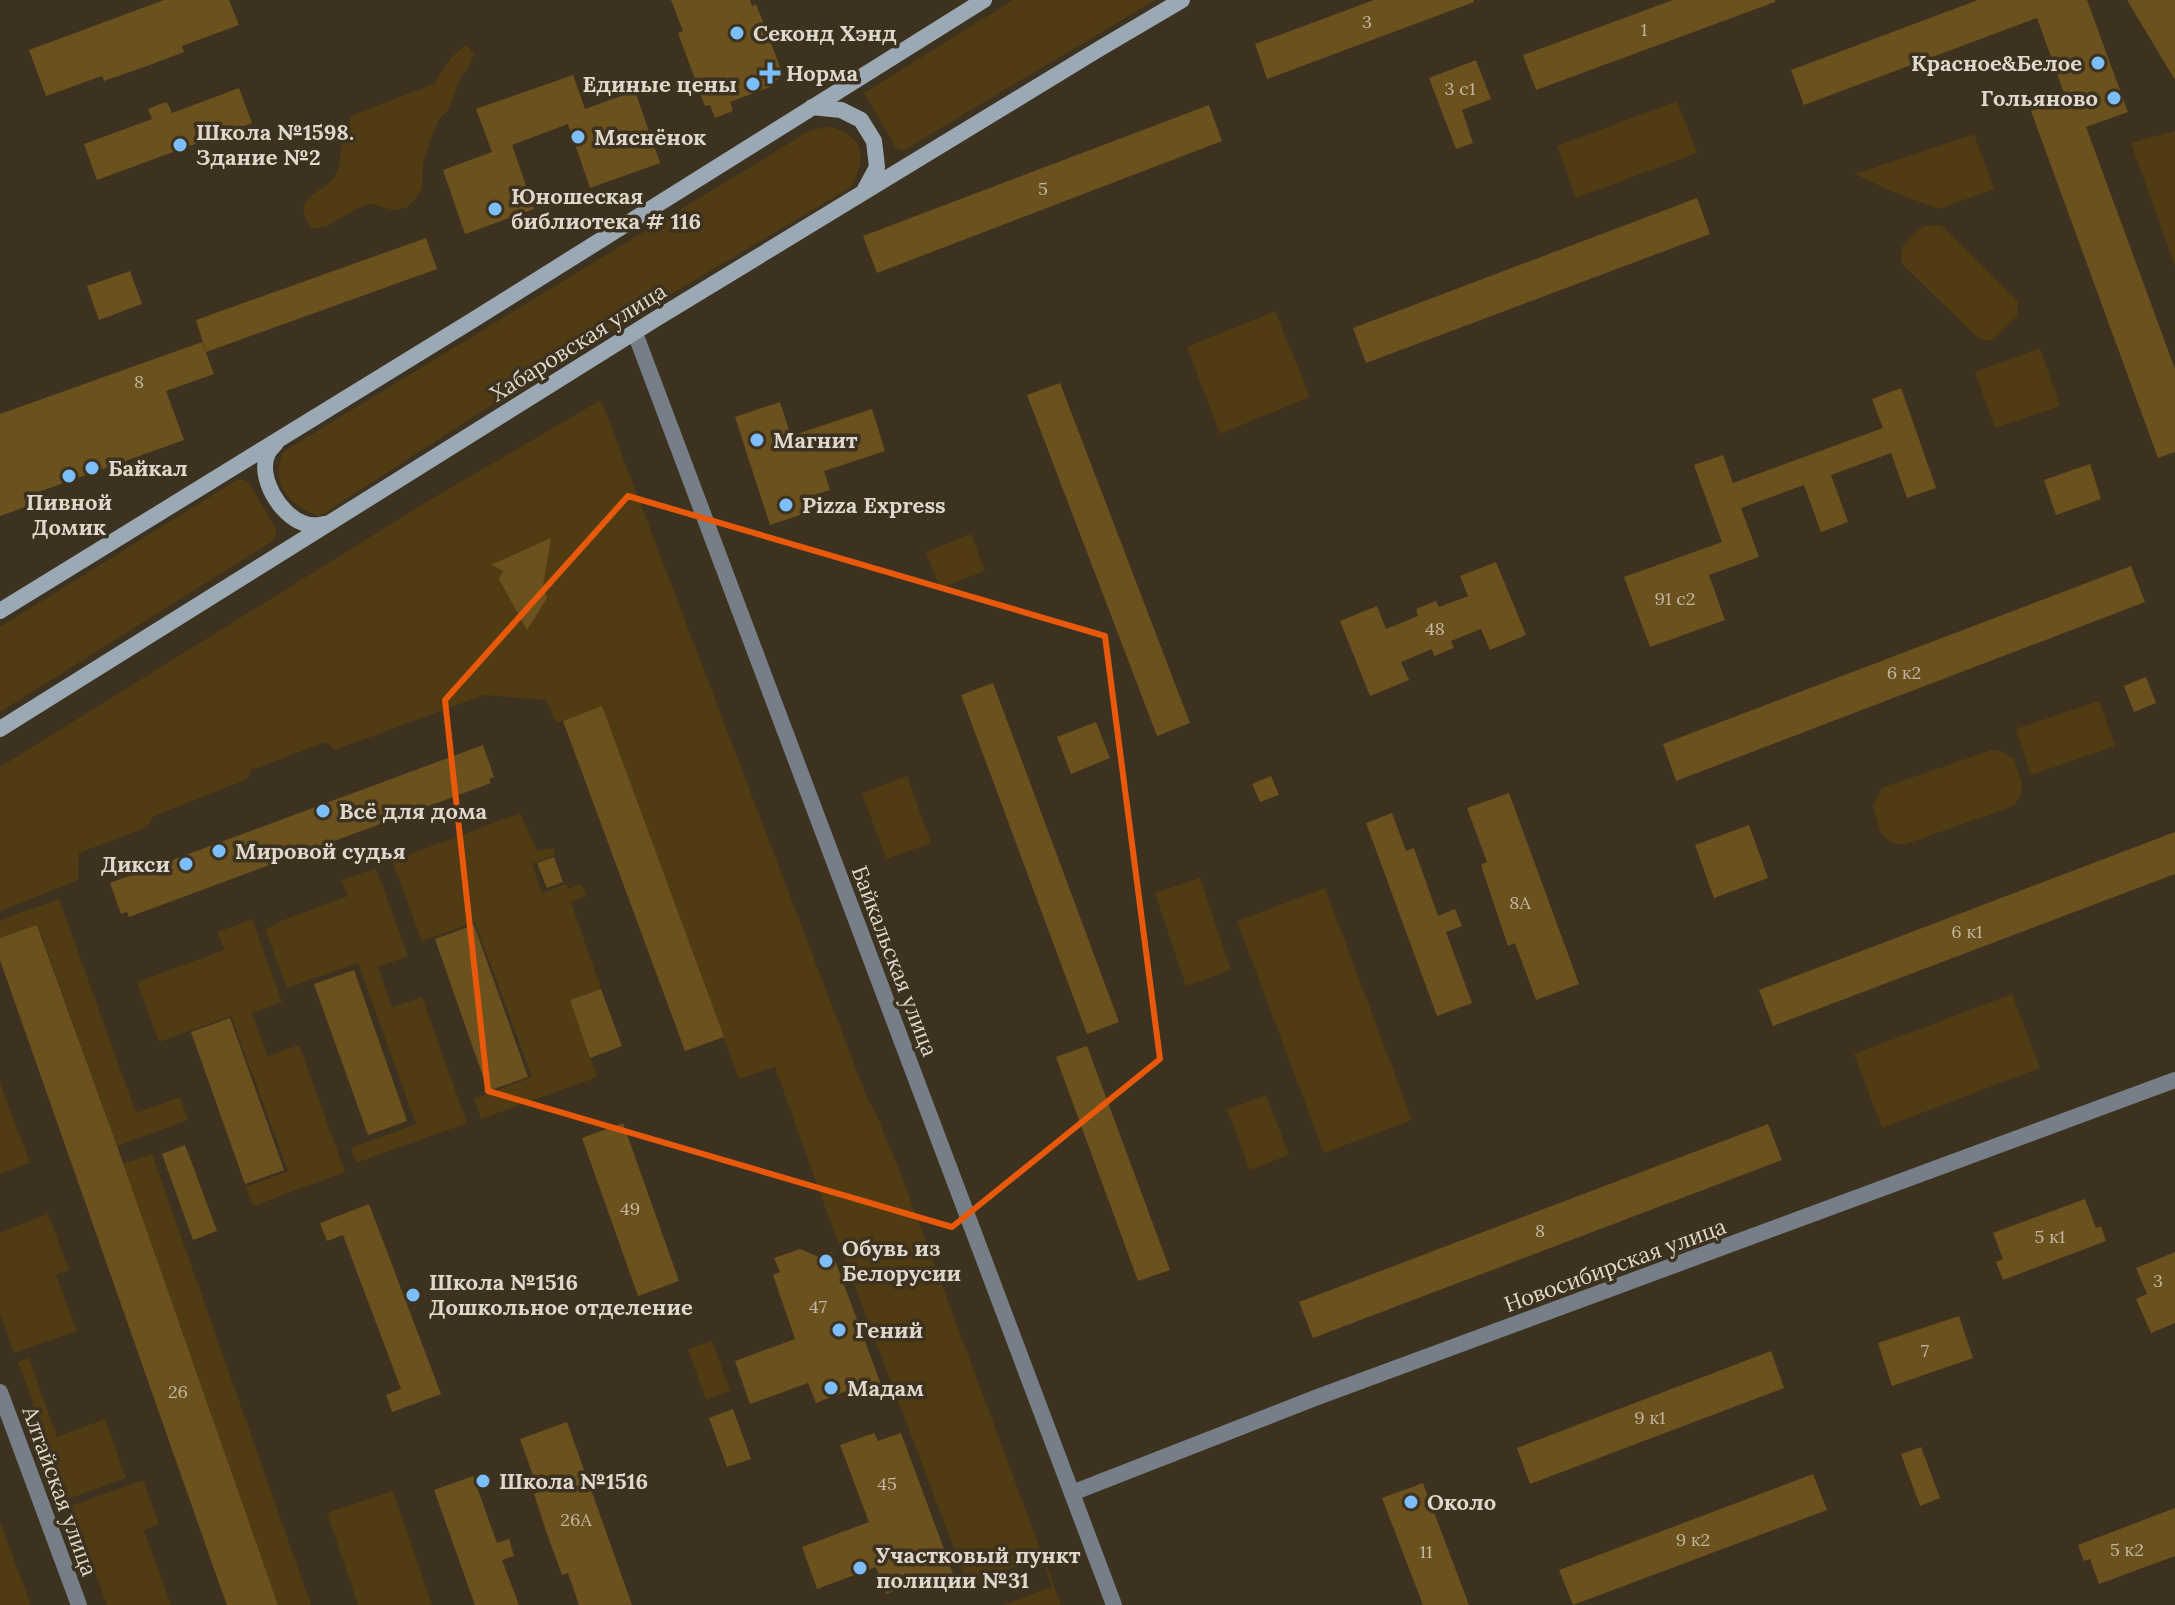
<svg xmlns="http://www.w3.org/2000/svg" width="2175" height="1605" font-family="Lora,serif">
<rect width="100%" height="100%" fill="#3d321f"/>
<path fill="#503b12" d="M1013,0H1155L904,150L896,148L864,93Z
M467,45L474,55L469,67L461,76L448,111L439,119L430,141L423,164L422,189L415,199L406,208L394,210L370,204L358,208L325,227L312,228L305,218L303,205C311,193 318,192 329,183C343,171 341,148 341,132L350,123V116L434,84C444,68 450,55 467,45Z
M1677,101L1697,153L1576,198L1557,146Z
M829,126C866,138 867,155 851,187L564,358L323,514L318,516C288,505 270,484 283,452L809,131Z
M2175,131V266L2131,143Z
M1974,134L1994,189L1939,209L1891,191L1855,174Z
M1941,225L2018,301L2017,316L1992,341L1979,339L1901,263L1902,247L1923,226Z
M1275,311L1310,397L1220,434L1187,347Z
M2040,348L2060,406L1995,428L1975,372Z
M601,400L866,1095L877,1116L903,1180L1061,1605H1003L1052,1587L1042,1558L967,1583L825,1207L775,1067L739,1079L602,707L556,723L546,700L484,695L335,750L326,742L251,770L248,779L154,816L147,827L79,853L78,880L0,911V767L428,501Z
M237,480H244L249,483L276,529L275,538L271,542L0,712V627Z
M971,534L985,571L940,588L926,552Z
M2099,701L2115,746L2031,775L2016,729Z
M1992,750L2001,751L2014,759L2022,784L2021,794L2014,806L1906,844C1879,845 1880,828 1873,806L1881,788Z
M907,776L931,843L886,859L862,793Z
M520,813L537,851L553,848L555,855L532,864L542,893L566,884L568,889L581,884L586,896L571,902L601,989L570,1000L597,1077L481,1119L474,1099L532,1077L475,922L422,941L392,861Z
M376,868L408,956L378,967L392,1007L422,997L467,1123L356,1163L351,1148L416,1124L358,963L287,988L265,929L278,924V922L348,896L342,880Z
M1200,878L1231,970L1186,986L1155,893Z
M1325,888L1412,1120L1324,1153L1237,921Z
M59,899L136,1113L180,1097L188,1120L117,1146L38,925L0,939V920Z
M252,919L282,1002L252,1013L268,1056L299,1045L345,1172L253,1206L246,1187L288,1171L231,1016L159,1042L137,982L224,950L218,932Z
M2012,994L2040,1068L1882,1128L1854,1054Z
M0,1083L30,1163L0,1174Z
M1266,1095L1289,1155L1250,1170L1227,1110Z
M152,1154L311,1605H278L123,1164Z
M48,1214L69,1270L56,1275L77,1331L14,1353L0,1314V1232Z
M712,1341L730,1391L706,1400L688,1349Z
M29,1358L57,1437L105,1419L126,1478L68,1499L18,1362Z
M143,1480L159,1524L144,1530L171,1605H107L71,1506Z
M393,1491L432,1605H358L327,1513Z
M0,1522L31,1605H0Z"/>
<path fill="#6b511e" d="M164,0H229L239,25L182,46L184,52L147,66L104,81L102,76L46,96L29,50Z
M671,0H750L752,6L756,4L784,77L771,82L773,86L730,102L733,111L715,118L710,105L705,106L678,33L683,31Z
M1374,0H1474V2L1267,79L1255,44Z
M1673,0H1775V2L1536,90L1523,55Z
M1978,0H2087L2128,112L2086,127L2175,369V452L2158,458L2031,111L2066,98L2037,18L1804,105L1791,70Z
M2127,0H2175V80Z
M1476,60L1491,99L1462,110L1473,143L1456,149L1429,78Z
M573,75L585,109L635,91L660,163L590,188L568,124L512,145L534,209L465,234L443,170L492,152L476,109Z
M239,88L252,123L97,180L84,144L152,119L148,109L160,104L167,102L172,113Z
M1209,105L1222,141L877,273L863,236Z
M1697,198L1710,234L1366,363L1353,328Z
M426,238L437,269L206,352L196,320Z
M130,271L142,304L99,320L87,286Z
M202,342L214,374L166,391L184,440L30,495L34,504L0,516V414Z
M1060,383L1190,723L1157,736L1027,395Z
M1901,388L1936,488L1907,498L1891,453L1831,475L1848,522L1821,532L1804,485L1741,508L1759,557L1709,575L1725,620L1650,647L1624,577L1722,542L1694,465L1723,455L1733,483L1883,428L1872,399Z
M780,402L791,436L872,409L885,451L824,471L830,490L801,499L806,513L770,525L735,417Z
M2090,464L2101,499L2056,515L2044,480Z
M551,538L543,586L547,598L527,630L499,579L503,571L491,565Z
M1496,562L1526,635L1490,650L1481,629L1451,641L1454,648L1434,656L1432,649L1401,662L1409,680L1370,696L1340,621L1377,606L1386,629L1418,616L1416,609L1436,601L1439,607L1468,596L1460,576Z
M2131,566L2145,602L1676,781L1663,744Z
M2146,677L2156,703L2134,712L2124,686Z
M993,683L1119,1022L1087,1034L961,695Z
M602,706L724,1037L685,1051L563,721Z
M1096,722L1110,758L1071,774L1057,737Z
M483,745L494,777L489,779L491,783L129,917L127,912L121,914L110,883Z
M1271,776L1279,795L1260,802L1252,784Z
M1509,793L1579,984L1536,1000L1515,943L1508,946L1481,865L1487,862L1467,808Z
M1392,813L1406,851L1414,848L1438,916L1455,909L1462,926L1446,932L1472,1003L1437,1016L1366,823Z
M1749,825L1768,878L1714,898L1695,845Z
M2175,832V874L1773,1026L1759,990Z
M554,857L563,882L547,888L537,863Z
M37,925L117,1146L278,1605H227L220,1586L0,960V938Z
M474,925L528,1077L488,1091L435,939Z
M354,970L407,1121L368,1135L314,984Z
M601,989L622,1046L590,1058L570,1000Z
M230,1018L284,1170L245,1184L191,1032Z
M1087,1046L1170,1270L1138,1281L1056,1057Z
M623,1123L679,1281L638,1296L582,1138Z
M1768,1124L1782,1160L1313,1338L1299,1302Z
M185,1145L217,1231L193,1240L162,1154Z
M2085,1199L2096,1228L2101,1226L2106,1241L2003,1280L1996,1262L2003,1259L1993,1233Z
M369,1204L441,1394L392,1412L386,1395L401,1389L343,1235L327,1241L320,1223Z
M800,1249L819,1257L832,1252L883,1390L858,1399L854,1388L816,1403L808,1383L750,1404L735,1361L795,1339L773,1275L780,1272L774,1258Z
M2175,1252V1323L2151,1333L2136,1299L2147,1294L2136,1268Z
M1959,1316L1973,1358L1892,1386L1878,1343Z
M1771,1351L1784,1388L1530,1484L1517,1448Z
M733,1409L751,1459L727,1467L709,1418Z
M567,1422L632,1605H579L568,1573L562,1575L546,1531L534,1494L539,1492L520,1439Z
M874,1433L878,1441L901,1433L955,1579L927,1589L924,1580L886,1594L876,1567L817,1589L802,1547L869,1522L840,1445Z
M1921,1447L1940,1498L1920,1506L1901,1454Z
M1813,1474L1827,1510L1573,1605L1559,1570Z
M473,1476L497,1543L509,1539L514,1556L502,1560L519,1605H475L434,1490Z
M1423,1483L1469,1605H1423L1382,1498Z
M2175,1508V1556L2099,1584L2090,1559L2084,1561L2078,1545Z"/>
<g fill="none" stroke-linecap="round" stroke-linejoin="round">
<path stroke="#767f87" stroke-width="16" d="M1072,1493L1315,1398L2175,1080"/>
<path stroke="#767f87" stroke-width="16" d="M635,333L1114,1605
M0,1392L79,1605"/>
<path stroke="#9ba9b5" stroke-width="16" d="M812,107L841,110L861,120L874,141L877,167L864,191
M276,443C274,446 270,449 268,453C257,477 280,515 303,523C312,527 320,525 329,523
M0,611L473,320L984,0
M0,729L654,320L1099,49L1182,0"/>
</g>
<path fill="none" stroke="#e8590c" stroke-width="6" stroke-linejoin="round" d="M628,496L1105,636L1160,1059L952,1227L488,1091L445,700Z"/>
<g fill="#7cbef9" stroke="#3d321f" stroke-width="3">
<circle cx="737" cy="33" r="8"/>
<circle cx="2098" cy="63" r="8"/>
<path d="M766 61h8v8h8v8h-8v8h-8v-8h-8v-8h8z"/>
<circle cx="753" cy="84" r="8"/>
<circle cx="2114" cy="98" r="8"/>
<circle cx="578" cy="137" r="8"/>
<circle cx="180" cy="145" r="8"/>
<circle cx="495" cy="209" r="8"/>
<circle cx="757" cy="440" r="8"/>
<circle cx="92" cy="468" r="8"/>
<circle cx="69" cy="476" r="8"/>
<circle cx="786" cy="505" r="8"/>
<circle cx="323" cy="811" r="8"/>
<circle cx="219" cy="851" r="8"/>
<circle cx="186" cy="864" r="8"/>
<circle cx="826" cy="1261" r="8"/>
<circle cx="413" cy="1295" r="8"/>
<circle cx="839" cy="1330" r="8"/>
<circle cx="831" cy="1388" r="8"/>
<circle cx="483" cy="1481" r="8"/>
<circle cx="1411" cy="1502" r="8"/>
<circle cx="860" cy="1568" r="8"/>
</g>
<g text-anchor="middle" stroke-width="7" stroke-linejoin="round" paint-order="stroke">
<g font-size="18" fill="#c2b6a0">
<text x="1367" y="28">3</text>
<text x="1644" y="36">1</text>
<text x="1460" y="95">3 с1</text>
<text x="1043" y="195">5</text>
<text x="139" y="388">8</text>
<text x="1675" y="605">91 с2</text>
<text x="1435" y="635">48</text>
<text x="1904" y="679">6 к2</text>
<text x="1520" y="909">8А</text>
<text x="1967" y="938">6 к1</text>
<text x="630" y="1215">49</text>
<text x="1540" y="1237">8</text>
<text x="2050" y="1243">5 к1</text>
<text x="2158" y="1287">3</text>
<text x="818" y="1313">47</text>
<text x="1925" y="1357">7</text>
<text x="178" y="1398">26</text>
<text x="1650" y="1424">9 к1</text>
<text x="887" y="1490">45</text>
<text x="576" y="1526">26А</text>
<text x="1693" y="1546">9 к2</text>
<text x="2127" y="1556">5 к2</text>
<text x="1426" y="1558">11</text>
</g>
<g font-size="22" font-weight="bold" fill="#dfd8cc" stroke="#3d321f" text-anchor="start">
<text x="753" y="41">Секонд Хэнд</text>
<text x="2082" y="71" text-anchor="end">Красное&amp;Белое</text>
<text x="786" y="81">Норма</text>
<text x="737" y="92" text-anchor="end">Единые цены</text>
<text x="2098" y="106" text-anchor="end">Гольяново</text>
<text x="196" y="140">Школа №1598.<tspan x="196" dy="25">Здание №2</tspan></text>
<text x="594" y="145">Мяснёнок</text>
<text x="511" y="204">Юношеская<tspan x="511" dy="25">библиотека # 116</tspan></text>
<text x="773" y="448">Магнит</text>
<text x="108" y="476">Байкал</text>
<text x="69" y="510" text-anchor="middle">Пивной<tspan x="69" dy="25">Домик</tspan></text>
<text x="802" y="513">Pizza Express</text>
<text x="339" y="819">Всё для дома</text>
<text x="235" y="859">Мировой судья</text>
<text x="170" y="872" text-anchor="end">Дикси</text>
<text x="842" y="1256">Обувь из<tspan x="842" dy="25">Белорусии</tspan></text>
<text x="429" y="1290">Школа №1516<tspan x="429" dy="25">Дошкольное отделение</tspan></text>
<text x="855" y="1338">Гений</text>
<text x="847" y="1396">Мадам</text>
<text x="499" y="1489">Школа №1516</text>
<text x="1427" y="1510">Около</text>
<text x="876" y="1563">Участковый пункт<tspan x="876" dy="25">полиции №31</tspan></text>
</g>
<g font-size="22" fill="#dfd8cc" stroke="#3d321f">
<text transform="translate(578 342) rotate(-32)" y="8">Хабаровская улица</text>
<text transform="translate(895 961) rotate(69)" y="8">Байкальская улица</text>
<text transform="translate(1615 1265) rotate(-20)" y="8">Новосибирская улица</text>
<text transform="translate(60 1491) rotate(70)" y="8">Алтайская улица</text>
</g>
</g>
</svg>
